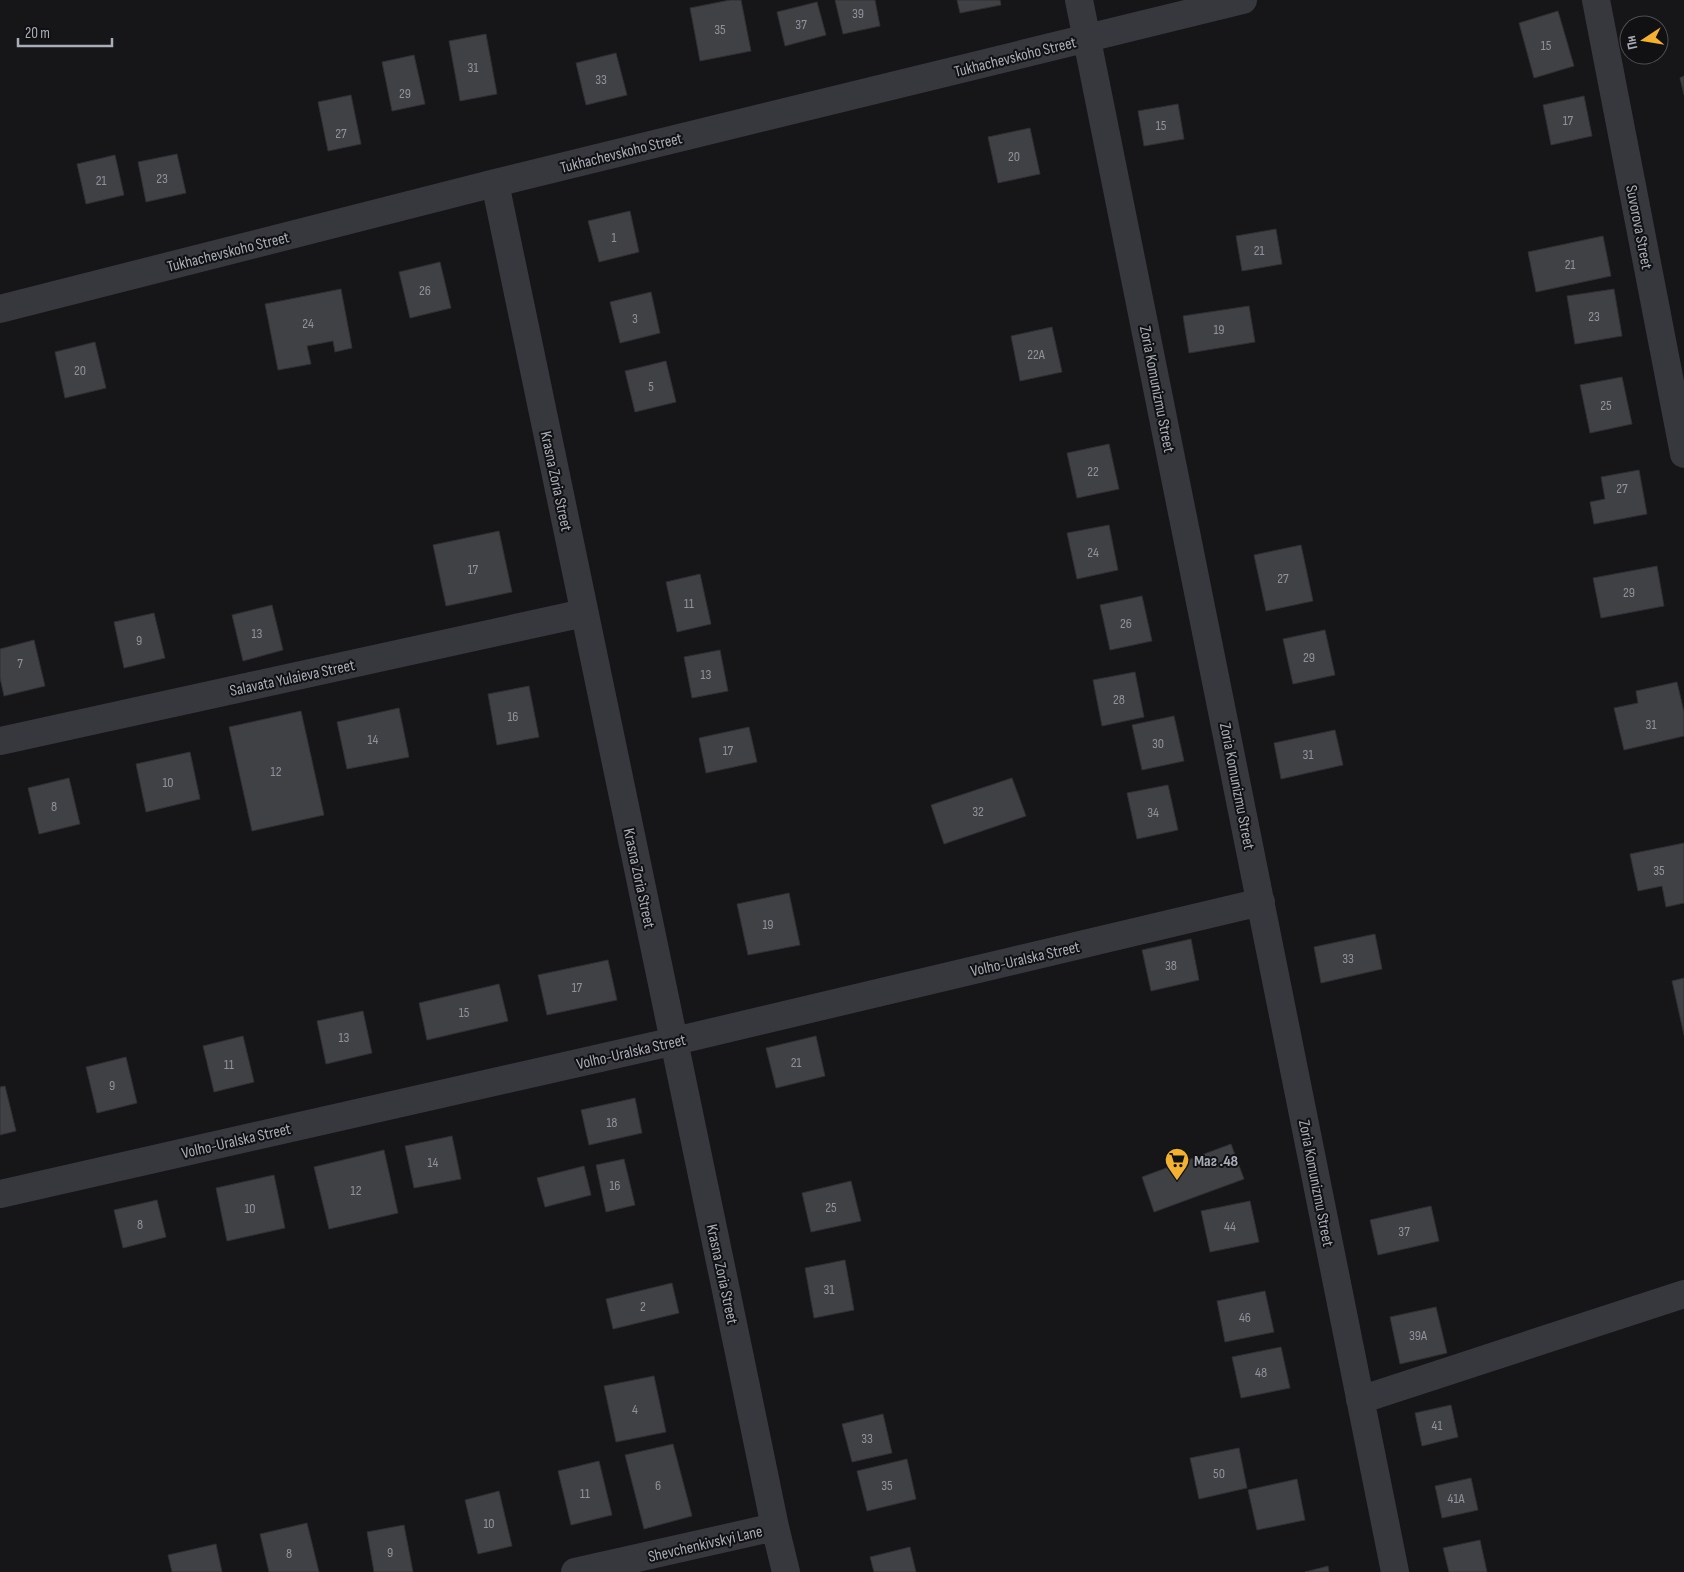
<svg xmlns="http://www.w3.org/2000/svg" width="1684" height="1572" font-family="'Sofia Sans Condensed',sans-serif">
<rect width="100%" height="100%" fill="#161618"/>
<path fill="#404145" stroke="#303034" d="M730,0H741L751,51L700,61L690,8Z
M835,0H875L880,26L843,34Z
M957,0H1000L1001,5L960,13Z
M817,2L826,35L785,46L777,12Z
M1558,11L1574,66L1534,78L1519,23Z
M486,34L497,94L460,101L449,41Z
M616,53L627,95L586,105L576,63Z
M414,55L425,104L392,111L382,62Z
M1684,76V95L1680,78Z
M351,95L361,144L328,151L318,102Z
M1584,96L1592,136L1551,145L1543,105Z
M1178,104L1184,139L1144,146L1138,111Z
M1030,128L1040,174L998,183L988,137Z
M177,154L186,193L146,202L138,162Z
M115,155L124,195L86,204L77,164Z
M630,211L639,252L599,262L588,221Z
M1276,229L1282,264L1242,271L1236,236Z
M1603,236L1611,276L1536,292L1528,252Z
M440,262L451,308L410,318L399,272Z
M341,289L352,348L335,352L333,341L307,346L311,364L278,370L265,304Z
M1614,289L1622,336L1575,344L1567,296Z
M651,292L660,333L620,343L610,302Z
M1249,306L1255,342L1189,353L1183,316Z
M1052,327L1062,372L1020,381L1011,336Z
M95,342L106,388L65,398L55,352Z
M666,361L676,402L635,412L625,371Z
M1622,377L1632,424L1590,433L1580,385Z
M1109,444L1119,489L1077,498L1067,453Z
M1639,470L1647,514L1594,524L1590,502L1605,499L1601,477Z
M1109,525L1118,570L1077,579L1067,533Z
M499,531L512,592L446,606L433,545Z
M1301,545L1313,601L1266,611L1254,555Z
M1657,566L1664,606L1601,618L1593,578Z
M700,574L711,624L677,632L666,582Z
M1142,596L1152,641L1110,650L1100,605Z
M272,605L283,650L243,661L232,615Z
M154,613L165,658L124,668L114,622Z
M1325,630L1335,675L1293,684L1283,639Z
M34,640L45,686L4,696L0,678V649Z
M720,650L728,691L692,698L684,657Z
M1135,672L1144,717L1102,726L1093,680Z
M1677,682L1684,712V736L1624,750L1614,708L1638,703L1636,691Z
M529,686L539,737L497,745L488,694Z
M399,708L409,757L347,769L337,722Z
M301,711L324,815L252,831L229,727Z
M1174,716L1184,761L1142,770L1132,725Z
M749,727L757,762L706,773L699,738Z
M1335,730L1343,765L1281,779L1274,743Z
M190,752L200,799L146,812L136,764Z
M69,778L80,824L39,834L28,788Z
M1012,778L1026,816L944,844L931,805Z
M1168,785L1178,830L1137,839L1127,793Z
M1684,843V903L1666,907L1662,886L1638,891L1630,854Z
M789,893L800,945L748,955L737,904Z
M1375,934L1382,969L1321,983L1314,947Z
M1191,939L1199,980L1151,991L1142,950Z
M608,960L617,1000L547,1015L538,975Z
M1684,978V1035L1672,981Z
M499,984L508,1021L427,1040L419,1003Z
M363,1011L372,1053L326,1064L317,1021Z
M243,1036L254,1082L214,1092L203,1046Z
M816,1036L825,1076L776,1088L766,1048Z
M126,1057L137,1103L97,1113L86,1067Z
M5,1086L16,1131L0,1135V1087Z
M635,1098L642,1133L589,1145L581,1110Z
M452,1136L461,1179L414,1188L405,1146Z
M1231,1144L1244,1179L1154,1212L1142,1177Z
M384,1150L398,1213L329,1229L314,1167Z
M624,1159L635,1205L606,1212L596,1165Z
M584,1166L591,1195L545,1207L537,1178Z
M274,1175L285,1228L227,1241L216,1188Z
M851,1181L861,1221L811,1232L802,1193Z
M157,1200L166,1237L123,1248L114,1210Z
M1250,1201L1259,1242L1210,1252L1201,1211Z
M1431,1206L1439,1241L1378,1255L1370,1220Z
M845,1260L854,1310L814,1318L805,1268Z
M672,1283L679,1313L613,1329L606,1299Z
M1265,1291L1274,1332L1225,1342L1217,1301Z
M1436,1307L1447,1353L1400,1364L1390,1317Z
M1281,1347L1290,1388L1241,1398L1232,1357Z
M654,1376L666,1432L616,1442L604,1386Z
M1451,1405L1458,1437L1422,1446L1415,1413Z
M883,1414L892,1453L852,1462L842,1424Z
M673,1444L692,1516L644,1529L625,1455Z
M1239,1448L1247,1488L1199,1499L1190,1458Z
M907,1459L916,1499L867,1511L857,1471Z
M599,1461L612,1515L571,1525L558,1471Z
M1471,1478L1478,1510L1442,1518L1435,1486Z
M1297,1479L1305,1520L1257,1530L1248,1490Z
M499,1491L512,1546L478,1554L465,1500Z
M307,1523L319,1572H269L260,1534Z
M404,1525L413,1572H374L367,1532Z
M1480,1540L1487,1572H1449L1443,1548Z
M216,1544L222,1572H172L168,1555Z
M910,1547L916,1572H874L870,1557Z
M1328,1566L1329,1572H1305Z"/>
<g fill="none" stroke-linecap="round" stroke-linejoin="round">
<path stroke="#37383d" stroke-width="28" d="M1079,0L1395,1572
M1596,0L1684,454
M495,183C587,632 683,1079 775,1527L786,1572
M0,309L495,183L1243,0
M0,741L584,613
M0,1194L675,1041L1261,902
M1360,1400L1684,1294
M575,1572L775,1527"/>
</g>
<defs>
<symbol id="supermarket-pin" viewBox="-11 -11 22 30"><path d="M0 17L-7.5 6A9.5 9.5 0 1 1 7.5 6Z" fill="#f2b134" stroke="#111113"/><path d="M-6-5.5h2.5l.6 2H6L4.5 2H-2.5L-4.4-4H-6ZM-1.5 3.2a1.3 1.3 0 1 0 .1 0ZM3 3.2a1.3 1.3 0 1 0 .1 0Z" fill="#111"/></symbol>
</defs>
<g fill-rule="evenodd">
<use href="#supermarket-pin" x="1163" y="1146" width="28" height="38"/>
</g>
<g text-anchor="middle" stroke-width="4" stroke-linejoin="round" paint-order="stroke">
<g font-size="14" fill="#8e929b">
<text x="858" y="18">39</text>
<text x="801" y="29">37</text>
<text x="720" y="34">35</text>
<text x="1546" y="50">15</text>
<text x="473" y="72">31</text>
<text x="601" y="84">33</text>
<text x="405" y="98">29</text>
<text x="1568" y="125">17</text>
<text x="1161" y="130">15</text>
<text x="341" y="138">27</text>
<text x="1014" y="161">20</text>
<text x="162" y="183">23</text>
<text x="101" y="185">21</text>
<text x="614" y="242">1</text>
<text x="1259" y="255">21</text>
<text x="1570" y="269">21</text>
<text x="425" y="295">26</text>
<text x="1594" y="321">23</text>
<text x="635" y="323">3</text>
<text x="308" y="328">24</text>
<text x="1219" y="334">19</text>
<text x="1036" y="359">22А</text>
<text x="80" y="375">20</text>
<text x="651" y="391">5</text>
<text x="1606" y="410">25</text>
<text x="1093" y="476">22</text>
<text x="1622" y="493">27</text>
<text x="1093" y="557">24</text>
<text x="473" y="574">17</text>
<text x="1283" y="583">27</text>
<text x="1629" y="597">29</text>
<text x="689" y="608">11</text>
<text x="1126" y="628">26</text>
<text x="257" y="638">13</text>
<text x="139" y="645">9</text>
<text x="1309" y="662">29</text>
<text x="20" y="668">7</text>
<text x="706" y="679">13</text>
<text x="1119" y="704">28</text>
<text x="513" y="721">16</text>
<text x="1651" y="729">31</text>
<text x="373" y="744">14</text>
<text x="1158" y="748">30</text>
<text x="728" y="755">17</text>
<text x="1308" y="759">31</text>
<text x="276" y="776">12</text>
<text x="168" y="787">10</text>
<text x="54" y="811">8</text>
<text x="978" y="816">32</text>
<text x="1153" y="817">34</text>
<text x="1659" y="875">35</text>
<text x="768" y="929">19</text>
<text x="1348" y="963">33</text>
<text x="1171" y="970">38</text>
<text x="577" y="992">17</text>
<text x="464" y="1017">15</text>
<text x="344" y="1042">13</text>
<text x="796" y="1067">21</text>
<text x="229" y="1069">11</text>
<text x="112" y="1090">9</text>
<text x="612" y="1127">18</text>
<text x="433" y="1167">14</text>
<text x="615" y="1190">16</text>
<text x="356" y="1195">12</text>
<text x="831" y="1212">25</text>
<text x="250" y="1213">10</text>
<text x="140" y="1229">8</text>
<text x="1230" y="1231">44</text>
<text x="1404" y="1236">37</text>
<text x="829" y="1294">31</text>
<text x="643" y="1311">2</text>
<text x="1245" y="1322">46</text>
<text x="1418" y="1340">39А</text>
<text x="1261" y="1377">48</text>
<text x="635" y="1414">4</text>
<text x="1437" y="1430">41</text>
<text x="867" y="1443">33</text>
<text x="1219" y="1478">50</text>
<text x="658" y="1490">6</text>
<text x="887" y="1490">35</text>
<text x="585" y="1498">11</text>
<text x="1456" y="1503">41А</text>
<text x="489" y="1528">10</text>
<text x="390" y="1557">9</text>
<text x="289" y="1558">8</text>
</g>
<g font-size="16" fill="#a8adb8" stroke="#111113">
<text transform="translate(1015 56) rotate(-14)" y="6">Tukhachevskoho Street</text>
<text transform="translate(621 152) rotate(-14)" y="6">Tukhachevskoho Street</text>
<text transform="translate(1640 227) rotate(79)" y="6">Suvorova Street</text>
<text transform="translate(228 251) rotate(-14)" y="6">Tukhachevskoho Street</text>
<text transform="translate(1158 389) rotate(79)" y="6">Zoria Komunizmu Street</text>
<text transform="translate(557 481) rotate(78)" y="6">Krasna Zoria Street</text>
<text transform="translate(292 677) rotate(-12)" y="6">Salavata Yulaieva Street</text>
<text transform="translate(1238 786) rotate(79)" y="6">Zoria Komunizmu Street</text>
<text transform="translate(640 878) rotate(78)" y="6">Krasna Zoria Street</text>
<text transform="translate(1025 958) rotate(-13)" y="6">Volho-Uralska Street</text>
<text transform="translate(631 1051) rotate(-13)" y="6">Volho-Uralska Street</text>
<text transform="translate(236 1140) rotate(-13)" y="6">Volho-Uralska Street</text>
<text transform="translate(1317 1183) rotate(79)" y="6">Zoria Komunizmu Street</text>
<text transform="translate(723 1274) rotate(78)" y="6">Krasna Zoria Street</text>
<text transform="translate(705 1543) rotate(-13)" y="6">Shevchenkivskyi Lane</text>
</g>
<g font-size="16" font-weight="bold" fill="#a8adb8" stroke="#111113" text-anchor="start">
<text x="1194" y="1166">Маг .48</text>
</g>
</g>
<g transform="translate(1644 40) rotate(258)"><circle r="24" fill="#111113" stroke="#4d4f55"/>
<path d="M0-4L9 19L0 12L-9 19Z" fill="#f2b134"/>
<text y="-8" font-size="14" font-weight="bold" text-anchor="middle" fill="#a8adb8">Пн</text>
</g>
<path d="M18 38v8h94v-8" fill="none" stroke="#a8adb8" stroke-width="2.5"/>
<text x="25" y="38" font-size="15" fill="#a8adb8" stroke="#111113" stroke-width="4" paint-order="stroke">20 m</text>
</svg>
